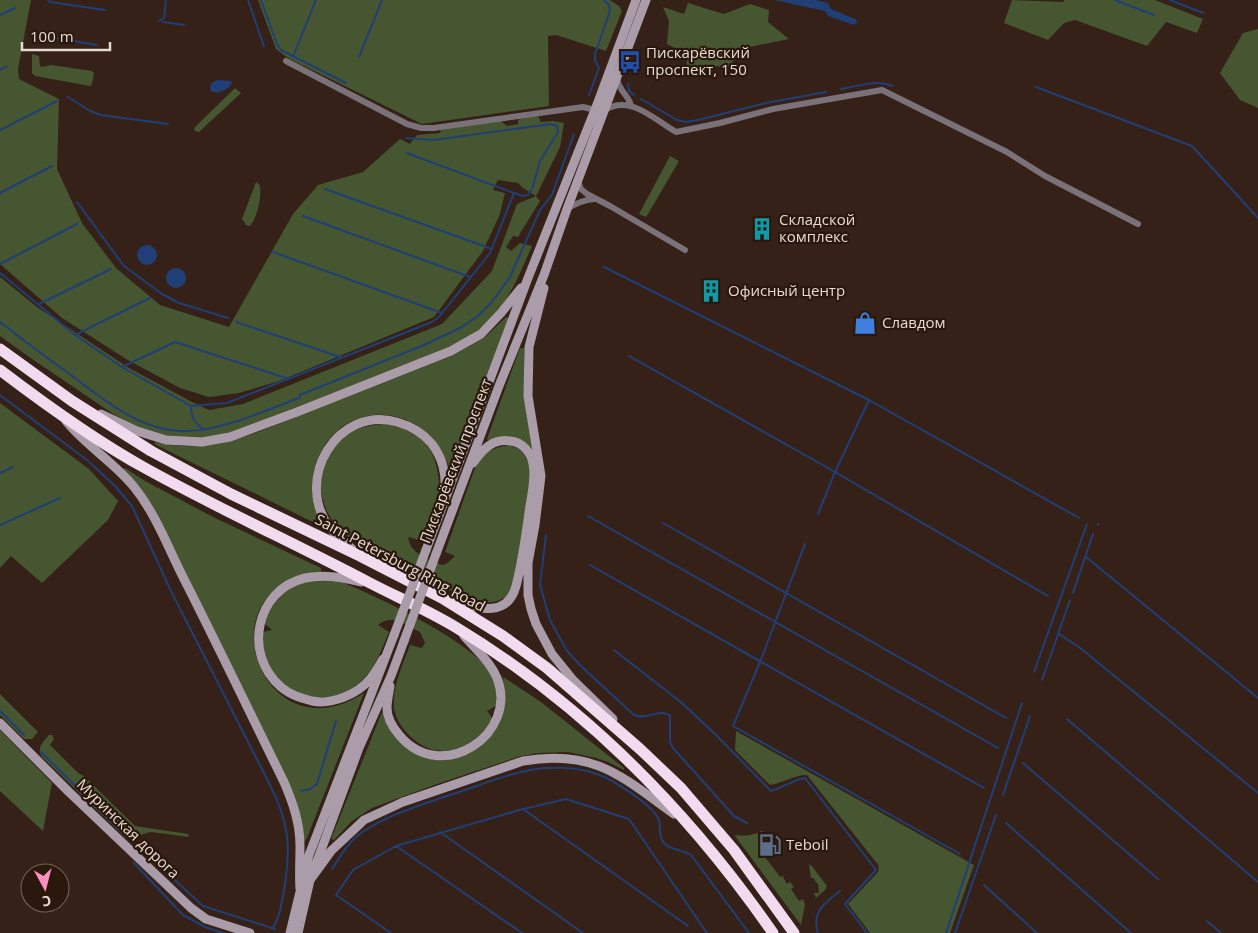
<svg xmlns="http://www.w3.org/2000/svg" width="1258" height="933" font-family="'Open Sans',sans-serif">
<rect width="100%" height="100%" fill="#352117"/>
<path fill="#455630" d="M0,0H31L18,69L19,79L59,99L57,169L82,223L116,268L160,305L229,327L293,214L318,185L363,172L400,139L410,144L417,135L440,133L441,130L501,121L507,126L518,124V120L522,118L537,116L540,119V122L553,121L564,123L560,147L536,196L540,201L518,237L513,236L506,247L511,251L520,243L532,246C519,276 507,307 481,328C473,335 462,341 452,347L230,433C205,439 184,442 158,435C127,426 99,404 72,386C48,370 23,353 0,336V277L37,307L129,368L192,402L209,410L243,404L442,324L492,271L517,204L536,196L523,188L518,183L498,180L493,190L505,193L500,214L483,251L434,317L279,381L239,393L209,397L180,388L126,359L62,318L0,264Z
M258,0H610L619,6L622,11L606,51L556,35L548,36L549,106L422,124L288,58L276,49Z
M1012,0L1063,2L1064,0H1155L1203,19L1197,33L1166,22L1147,46L1075,20L1064,23L1048,40L1004,23Z
M688,3L724,14L750,4L769,10L768,22L789,39L745,48L727,69L718,66L685,72L688,55L667,44L669,21L663,7L684,14Z
M1258,29V108L1240,100L1220,73L1243,33Z
M32,54L39,56L40,66L42,67L51,65L92,71L94,73L92,84L90,86L35,76L32,73Z
M235,88L241,93L199,132L195,131L194,128Z
M670,156L679,161L648,214L646,217L639,214Z
M256,182C259,184 260,184 260,189C262,197 256,220 250,226L246,225L242,219Z
M506,317L509,318L452,466H449C443,454 438,443 428,434C397,405 349,409 325,445C317,458 311,474 312,489C313,502 318,514 321,526L154,444L156,442C196,451 220,445 258,432L454,355L485,337Z
M520,348H524V394L533,451C515,437 512,434 489,441L487,439Z
M0,403L89,469L118,501L108,520L42,583L11,556L0,568Z
M387,424C416,431 434,443 438,474C439,482 440,490 438,497C435,513 428,527 423,541L408,537C411,555 427,558 442,565L446,564L455,556L445,552L476,465C487,447 517,435 527,460C530,466 530,472 530,479C529,497 518,586 506,596C491,609 468,599 453,592C428,579 403,566 379,553C366,546 350,540 340,530C321,511 313,477 329,454C344,432 360,425 387,424Z
M125,468L145,481L215,518L321,568V572C199,584 261,760 364,693L307,838L303,843L298,808L208,620L123,469Z
M333,579C368,591 473,642 491,673C497,682 497,695 496,706L487,711L493,719C472,751 435,765 406,732C401,726 395,717 394,708C392,687 403,664 410,645L422,648L425,643L420,632C406,626 391,613 378,625L389,632C381,651 374,671 358,684C330,708 286,699 269,666C264,655 263,644 263,632L272,630L264,623C272,603 287,585 309,581C316,579 325,580 333,579Z
M503,677L541,702L624,768V770L608,762L596,758L568,752L539,753L521,756L437,784L372,808L352,821L334,840L331,839L384,707C386,712 387,720 391,725C393,729 429,757 433,758C459,766 492,743 501,719C507,705 503,691 503,677Z
M0,694L38,732L32,739H24L0,715Z
M0,730L52,783L43,831L0,791Z
M736,731L974,865L950,933H870L848,904L878,872L879,866L807,775C793,775 784,783 770,785L735,750Z
M49,735H52L54,739L50,745L77,772L85,777L135,826L188,834L189,837L151,832C139,834 139,839 126,838L42,757C36,748 43,742 49,735Z
M761,831L772,834L760,843L767,855L765,857L780,877L785,875L783,877L787,884L790,882L794,887L791,889L799,901L803,899L805,904L801,925L735,836V835C746,836 752,836 761,831Z
M809,864L811,865L827,886L825,890L816,898L814,893H819L818,884L815,881L814,878H811Z"/>
<path fill="#203f76" d="M774,0H816L828,3L831,9L855,19L858,22L854,25L828,16L825,11Z
M218,80L231,81L232,83C228,90 217,95 211,91L210,86L213,82Z
M137 255a10 10 0 1 1 20 0a10 10 0 1 1-20 0Z
M166 278a10 10 0 1 1 20 0a10 10 0 1 1-20 0Z"/>
<g fill="none" stroke-linecap="round" stroke-linejoin="round">
<path stroke="#203f76" stroke-width="2" d="M48,0L50,2L105,10
M248,0L264,46
M261,0L277,44L281,50L346,83
M1115,0L1154,15
M1170,0L1203,13
M0,15L15,8
M159,21L164,18L166,0
M163,22L184,25
M50,37L97,45
M293,57L316,0
M359,57L382,0
M0,70L7,66
M628,84L629,91L634,95
M1036,87L1192,146L1258,218
M841,89C858,86 876,79 892,86
M589,95L599,68L595,60V54L610,11L609,5L604,0
M68,97L90,111L101,115L168,124
M641,99L677,120L686,122L698,120L766,103L826,92
M0,130L57,101
M407,153L514,193
M325,189L492,249
M0,193L52,166
M77,202L124,266L162,294L179,303L228,318
M303,216L470,277
M273,252L442,313
M0,264L77,224
M604,267L869,400L1079,518
M0,273L75,335L122,367L191,406L227,403L432,322L439,317L490,253L514,193L523,196L528,195L532,189L540,161L558,132L557,126L551,124L434,140L406,138
M39,304L111,269
M0,322C22,339 44,356 67,372C102,398 141,433 187,431C224,430 264,411 299,398L300,395L424,345L462,327L479,315L492,302L510,277L540,210L552,195L574,134
M236,322L340,357
M75,335L150,298
M629,356L835,472L1048,596
M122,367L175,342L289,379
M0,395L87,460L115,486L132,506L171,591L269,783C290,824 291,847 284,891C281,905 280,917 273,928
M191,406C191,417 194,422 203,429
M0,473L13,467
M818,514L835,472L869,400
M588,516L998,748
M663,523L1006,718
M0,525L60,498
M1098,525V524
M546,535L540,585L550,620L567,651L582,667L634,715C647,721 660,707 670,716V742L673,748L734,816L747,823
M805,544L760,662L733,726L960,854
M1086,557L1258,698
M590,565L984,788
M1073,593L1093,534
M1059,634L1079,647L1258,793
M614,650L682,703L715,734L771,791C781,788 796,779 805,778L876,870L845,904L867,933
M1034,672L1087,524
M1042,680L1070,600
M0,711L24,735
M1067,719L1258,882
M41,752L126,836
M1023,763L1158,879
M301,791L310,789L317,784L336,721
M1003,795L1030,716
M523,809L688,926
M1006,823L1131,933
M440,832L583,933
M396,846L522,933
M153,860L203,906L275,929
M134,863L183,915L205,927L223,933
M332,869C338,860 344,849 352,841C375,817 436,800 468,789C488,782 509,774 530,770C550,766 578,767 597,774C612,779 651,804 658,818C662,826 657,834 664,843C671,851 683,849 691,855L749,933
M984,885L1037,933
M1207,921L1221,933
M391,933L336,895L353,870L396,846L523,809L566,799L629,819L707,933
M818,933C811,913 825,902 840,891
M946,933L1022,703
M955,933L996,815"/>
<path stroke="#7a7179" stroke-width="6" d="M286,61L407,124L421,128H434L583,107L595,110
M617,79C620,93 629,95 631,106
M605,110C630,94 655,120 676,132L720,123L773,109L882,90L1007,152L1045,176L1138,224
M578,181L581,189L587,194L610,206L685,250
M567,209C576,203 583,200 594,199"/>
<path stroke="#aa9ca8" stroke-width="9" d="M544,288L529,347L528,396L541,476L535,525L528,563V595L531,609L536,624L552,654L573,680L613,719
M101,414L137,431L166,440L202,442L230,437L297,412L451,351L481,334L501,313L521,288
M66,421C86,446 114,462 134,487C156,514 169,550 185,581C219,648 251,715 284,782C293,803 300,823 300,846C300,860 299,875 300,889
M352,549C345,542 336,536 330,528C293,480 337,405 397,422C411,426 423,433 432,444C443,459 446,473 445,491
M426,550L528,278L595,110L636,0
M436,554L499,386L544,275L567,209L646,0
M361,582C343,577 323,574 305,578C255,590 243,655 281,687C290,695 301,698 312,701C332,705 358,694 370,679C375,673 379,666 383,659
M452,601C477,608 507,619 516,586C523,560 526,533 530,506C532,492 536,478 533,464C531,452 522,442 510,441C493,438 482,450 473,463
M390,686C389,693 387,701 387,708C387,718 393,728 400,736C442,785 519,734 497,678C490,662 476,649 464,636
M0,723L69,792L191,908L206,919L250,933
M310,880L331,851L364,820L403,802L523,761C594,749 621,776 674,814
M290,933L309,855L394,635
M298,933L310,880L359,748L391,676L404,641"/>
<path stroke="#f1dbee" stroke-width="11" d="M0,349L72,401L151,451L231,494L360,556L442,598L503,636L547,668L640,749L681,788L734,850L794,933
M0,370C46,405 94,440 145,468C219,509 296,544 370,583C399,598 429,611 457,628C584,705 689,812 773,933"/>
<path stroke="#aa9ca8" stroke-width="9" d="M394,635L426,550
M404,641L436,554"/>
</g>
<defs>
<symbol id="bus-bare" viewBox="-9 -9 18 18"><path d="M-5-6H5V4H4V6H2V4H-2V6H-4V4H-5ZM-3.5-4V0h7V-4ZM-3.5 1.2v1.5H-2V1.2ZM2 1.2v1.5H3.5V1.2Z" fill="#1a4fb4" stroke="#2a180d" stroke-width="2.5" paint-order="stroke"/></symbol>
<symbol id="building-bare" viewBox="-9 -9 18 18"><path d="M-4-6H4V6H1V3H-1V6H-4ZM-2.5-4.3h1.7v1.8h-1.7ZM.8-4.3h1.7v1.8H.8ZM-2.5-1h1.7V.8h-1.7ZM.8-1h1.7V.8H.8Z" fill="#0f9aa8" stroke="#2a180d" stroke-width="2.5" paint-order="stroke"/></symbol>
<symbol id="shop-bare" viewBox="-9 -9 18 18"><path d="M-5-2.5h2.3a2.7 3.5 0 0 1 5.4 0H5L5.5 6h-11ZM-1.5-2.5h3a1.5 2.3 0 0 0-3 0Z" fill="#3f7fe0" stroke="#2a180d" stroke-width="2.5" paint-order="stroke"/></symbol>
<symbol id="fuel-bare" viewBox="-9 -9 18 18"><path d="M-5.5-6h7V0h2V4h1.3V-2.5L3-4.5l.8-.8L6-3V5H2.5V1h-1V6h-7ZM-4.2-4.7v3.2H.2V-4.7Z" fill="#5c6f8a" stroke="#2a180d" stroke-width="2.5" paint-order="stroke"/></symbol>
</defs>
<g fill-rule="evenodd">
<use href="#bus-bare" x="614" y="46" width="32" height="32"/>
<use href="#building-bare" x="746" y="213" width="32" height="32"/>
<use href="#building-bare" x="695" y="275" width="32" height="32"/>
<use href="#shop-bare" x="849" y="307" width="32" height="32"/>
<use href="#fuel-bare" x="754" y="829" width="32" height="32"/>
</g>
<g text-anchor="middle" stroke-width="4.5" stroke-linejoin="round" paint-order="stroke">
<g font-size="15" fill="#e7dad3" stroke="#2a180d" text-anchor="start">
<text x="646" y="58">Пискарёвский<tspan x="646" dy="17">проспект, 150</tspan></text>
<text x="779" y="225">Складской<tspan x="779" dy="17">комплекс</tspan></text>
<text x="728" y="296">Офисный центр</text>
<text x="882" y="328">Славдом</text>
<text x="786" y="850">Teboil</text>
</g>
<g font-size="15" fill="#e7dad3" stroke="#2a180d">
<text transform="translate(456 461) rotate(-69)" y="5">Пискарёвский проспект</text>
<text transform="translate(400 563) rotate(28)" y="5">Saint Petersburg Ring Road</text>
<text transform="translate(128 829) rotate(44)" y="5">Муринская дорога</text>
</g>
</g>
<g transform="translate(45 888) rotate(173)"><circle r="24" fill="#2a180d" stroke="#76665c"/>
<path d="M0-4L9 19L0 12L-9 19Z" fill="#fd8ebe"/>
<text y="-8" font-size="14" font-weight="bold" text-anchor="middle" fill="#e7dad3">С</text>
</g>
<path d="M22 42v8h88v-8" fill="none" stroke="#e7dad3" stroke-width="2.5"/>
<text x="30" y="42" font-size="15" fill="#e7dad3" stroke="#2a180d" stroke-width="4" paint-order="stroke">100 m</text>
</svg>
